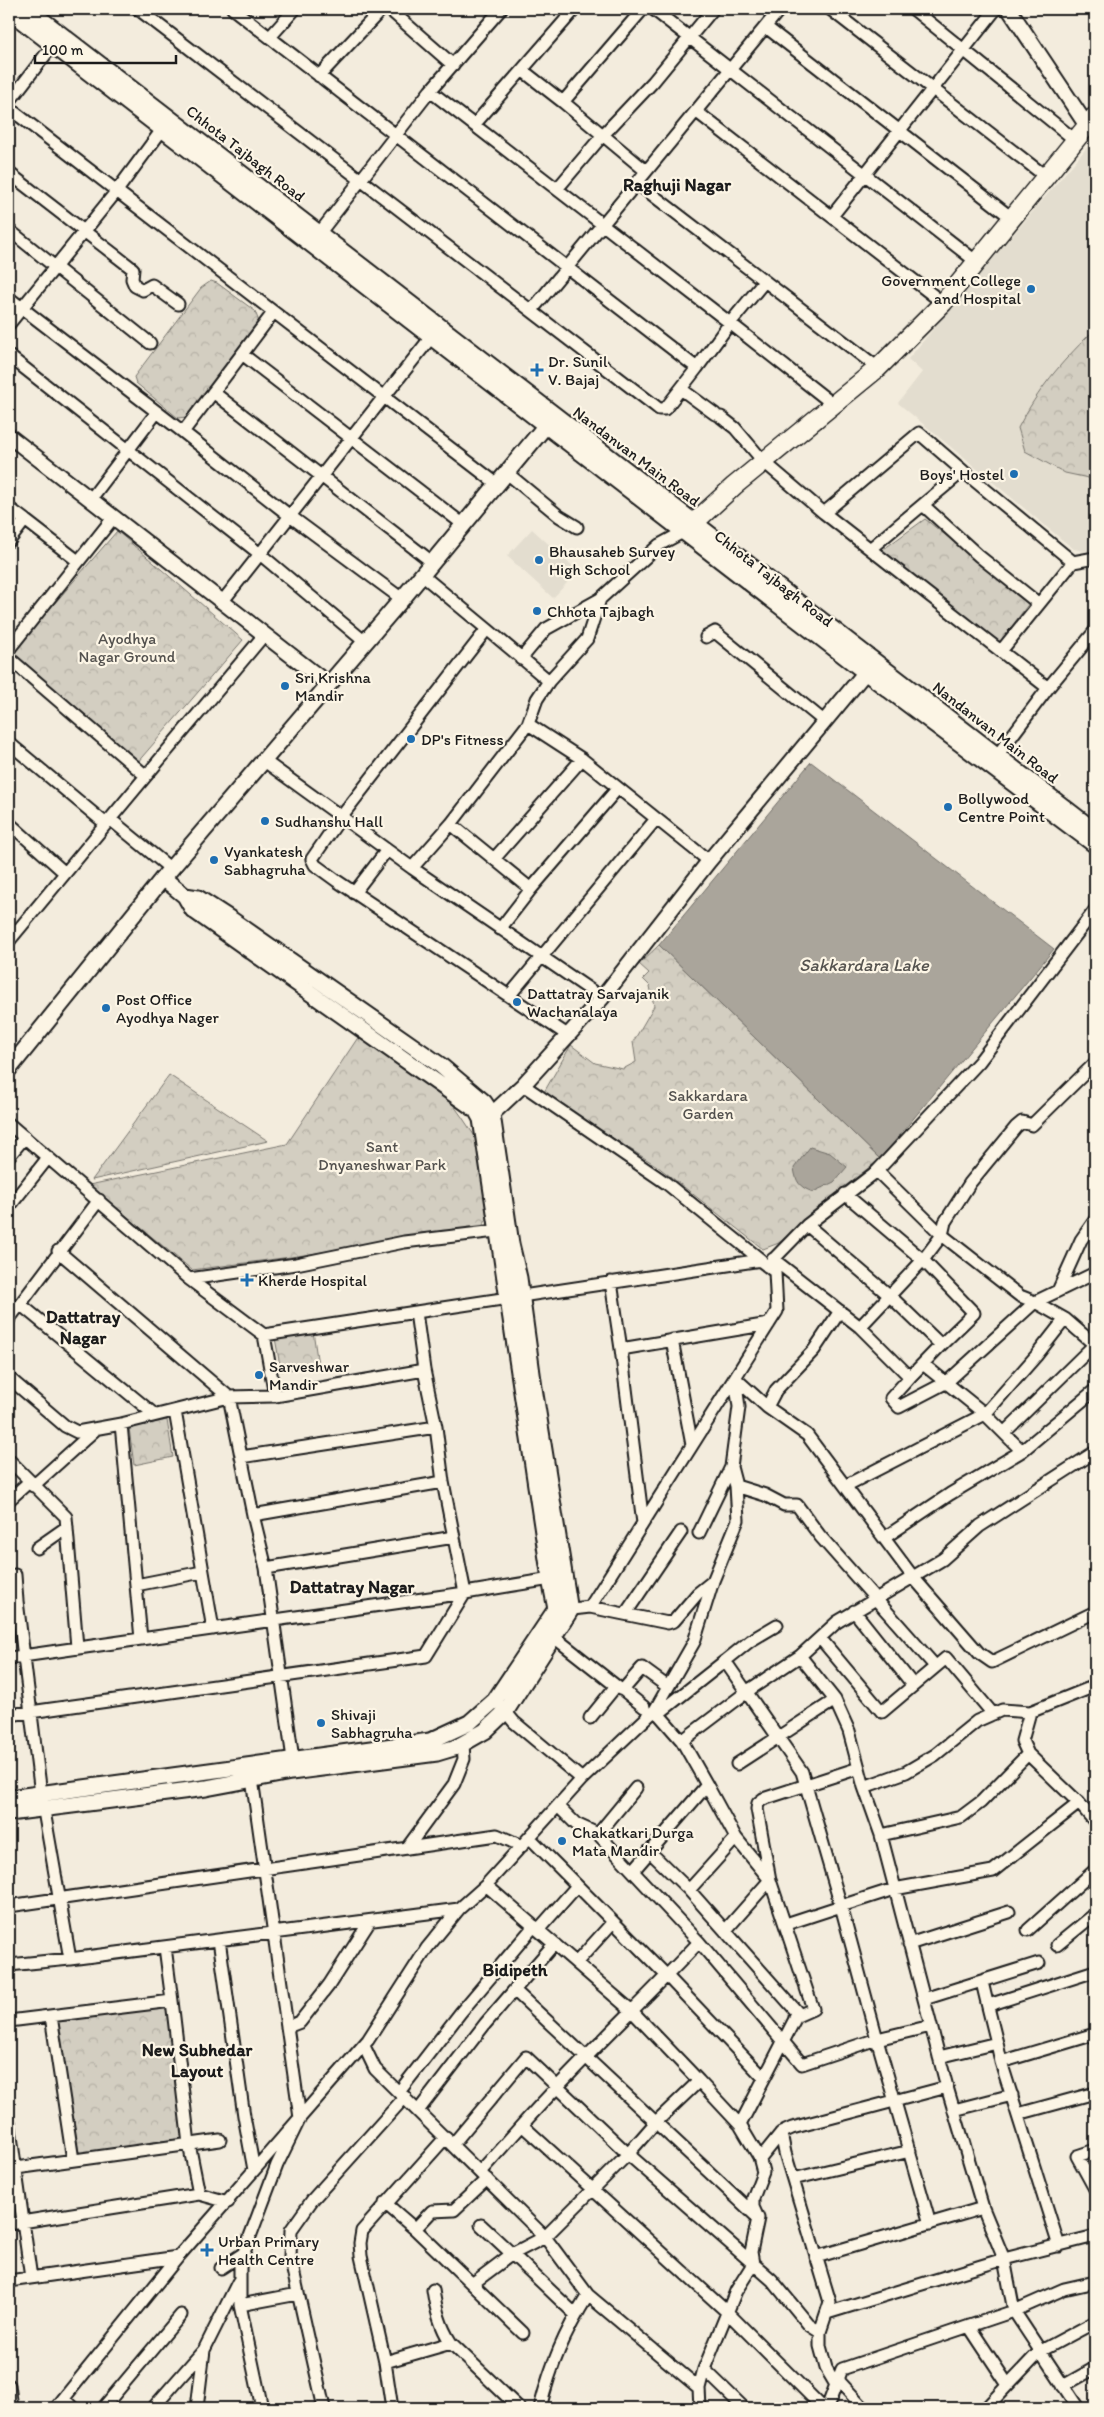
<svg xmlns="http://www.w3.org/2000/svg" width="1104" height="2417" font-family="Itim,sans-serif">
<defs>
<pattern id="forest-crowns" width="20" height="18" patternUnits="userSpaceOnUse" patternTransform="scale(1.25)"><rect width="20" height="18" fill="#d3cec1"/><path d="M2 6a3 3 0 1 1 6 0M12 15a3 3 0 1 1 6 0" fill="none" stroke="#b5b0a5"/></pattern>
</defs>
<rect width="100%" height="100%" fill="#f3ecdd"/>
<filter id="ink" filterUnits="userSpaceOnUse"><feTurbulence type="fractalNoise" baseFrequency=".02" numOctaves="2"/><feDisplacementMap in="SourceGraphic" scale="10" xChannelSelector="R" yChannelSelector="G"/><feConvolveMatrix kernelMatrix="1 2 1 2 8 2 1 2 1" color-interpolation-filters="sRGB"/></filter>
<g filter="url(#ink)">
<path fill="#e3ddcf" d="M1095,138V550L1088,552L1074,549L1060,538L898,403L922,372L908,359Z
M532,529L578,571L553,598L507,556Z"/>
<path fill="url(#forest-crowns)" stroke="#78756e" d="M211,281L217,283L255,311L259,322L186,417L178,418L136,383L134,377L201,288Z
M1091,333H1095V478L1093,479L1065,473L1025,451L1018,428C1039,388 1059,365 1091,333Z
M925,519L1030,602L1000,642L881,551Z
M117,531L243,640L136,764L10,655Z
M659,945L880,1159L831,1197L779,1243L763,1249L657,1166L543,1094L571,1045L595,1063L623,1069L636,1062L633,1042L654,1006L650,986L643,979L649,973L639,964Z
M359,1036L447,1096L462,1117L476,1138L487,1205V1220L482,1226L298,1256L192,1270L89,1185L287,1144Z
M169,1075L268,1141L92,1180Z
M313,1331L318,1365L281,1371L275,1338Z
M167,1420L173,1457L134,1465L129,1428Z
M168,2006L184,2138L79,2153L57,2022Z"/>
<path fill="#aaa59b" stroke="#716e68" d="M811,762L1054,949L880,1159L659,945Z
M810,1147L830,1153L847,1167L834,1182L813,1192C799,1187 796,1182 794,1168Z"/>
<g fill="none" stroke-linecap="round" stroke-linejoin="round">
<defs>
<path id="minor" d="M138,9L654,405L659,409H665L697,368
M233,9L697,368L730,323L834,405
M389,9L453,65
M643,9L563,102L646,171
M653,9L978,263
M830,9L1045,176
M913,9L1075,140
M766,27L1013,219
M270,37L295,9
M522,70L563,102
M319,76L382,9
M430,91L730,323L764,282
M9,102L53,45
M9,108L497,484
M697,112L943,303
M474,125L575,9
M9,173L133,269L132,279L135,286L143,290L152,285L178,304
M637,183L878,368
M557,189L602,136L653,82L713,9
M832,216L995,10
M9,230L150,343
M314,240L430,91L501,9
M9,298L183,432
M532,310L780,9
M273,313L183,432L290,516L402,599
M9,324L116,192L167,123
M242,354L464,525
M9,356L260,554L365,642
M681,389L715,414
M213,392L432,562
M721,417L735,428L763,461L824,513L1048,688L1095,631
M507,473L559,516L577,527
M90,500L157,412
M923,505L979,556L1039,604
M9,508L25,520
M824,513L919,433L963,471
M9,541L25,520L78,561
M870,549L963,471L1073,562L1095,558
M422,575L487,629L341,817L312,859L315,865L337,881L509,996
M222,602L432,336
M487,629L549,681L537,699L528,724
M706,637L715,632L825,722
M9,649L113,518
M1001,651L1073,562
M9,658L146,776L106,824
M521,659L546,629L600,599
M549,681L587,639L600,599L659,545L685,531
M9,743L106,824L9,941
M263,760L412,868L602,998
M993,761L1048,688
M146,776L264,635
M110,819L171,869
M9,823L65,873
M451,824L494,859L582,759
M494,859L531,889L500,929
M412,868L451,824L528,724L582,759L709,861
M531,889L618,788
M354,893L387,850
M569,1036L509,996L656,819
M9,1124L189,1279L264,1335L416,1312
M9,1156L25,1137
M877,1171L942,1235L1020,1296L1035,1302L1095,1273
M845,1194L923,1260L974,1313L941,1345
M9,1207L47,1159
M807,1225L889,1295L941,1345L910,1377L860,1327
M58,1251L229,1397L253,1515L266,1568L293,1759
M773,1259L860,1327L923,1260L942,1235L945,1222L970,1183L1016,1127L1022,1122L1032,1125L1095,1063
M767,1266L807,1225L877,1171L979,1062L1095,910
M189,1279L296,1264L404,1242L496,1231
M611,1282L621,1349
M1058,1291L1081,1240L1095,1220
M20,1304L155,1415
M9,1319L99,1200
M264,1335L275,1396L424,1370
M672,1340L692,1445
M923,1364L985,1414L1022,1451
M910,1377L891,1398L899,1407L947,1382L1035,1302L1065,1319L1095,1345
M9,1378L65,1426L77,1432L121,1424L229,1397L275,1396
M767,1407L776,1390L814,1350L840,1311
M175,1411L213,1629
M121,1424L141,1639L465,1593L443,1482L436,1427L424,1370L416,1312L761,1260L666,1183L523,1085
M1004,1433L1094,1345
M1095,1452L980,1526L943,1559L913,1577L979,1653L992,1662L1095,1612
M241,1457L436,1427
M9,1460L66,1517L77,1647
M33,1486L95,1430
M736,1486L765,1495L784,1505H797L820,1536L935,1666
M845,1486L985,1414L1036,1356L1065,1319
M9,1500L29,1482
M253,1515L443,1482
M643,1523L621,1349L769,1324
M699,1533L731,1467
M884,1538L950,1494L1022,1451L1095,1390
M37,1548L67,1527
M266,1568L454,1537
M15,1575L17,1601
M136,1585L202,1572
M9,1602L17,1601L41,1794L70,1959
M590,1607L668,1623L674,1621L698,1593L713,1581
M564,1610L590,1607L777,1311L775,1272L762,1262
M854,1611L913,1685
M626,1613L681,1532
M554,1637L620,1689L623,1690L642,1668L668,1687
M820,1638L882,1712L946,1658L993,1714
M9,1658L141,1639
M725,1661L750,1641L777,1625
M623,1690L644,1707
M501,1706L514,1722L582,1779L655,1710L682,1741L752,1688L800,1656L835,1700L849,1731L864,1787L906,1772L935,1755L977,1721L1002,1710L1030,1712L1095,1686
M655,1710L694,1642L713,1581L738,1520L736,1486L731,1467L739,1407L735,1378L767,1407L807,1435L913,1577L837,1622L800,1656
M658,1714L725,1661L802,1772L841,1906L894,1889L993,1871L1079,1803L1028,1754
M9,1715L426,1656L465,1593L557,1578
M590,1718L616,1686
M737,1764L835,1700
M251,1772L300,2118L277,2165L240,2263V2305L262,2408
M864,1787L881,1835L947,2087
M1079,1803L1095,1822
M559,1807L576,1824L598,1834L699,1942C641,2004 579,2061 522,2125L727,2312L823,2408
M598,1834L636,1788
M881,1835L961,1817L981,1802L1028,1754L1022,1741L1030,1712
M530,1838L667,1976L764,2078
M736,1838L770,1880L813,2009L795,2017
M407,1848L454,1784L464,1759L463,1744
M649,1851L689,1890L736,1838L707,1785
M633,1871L707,1785L682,1741
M486,1885L633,2012L699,2081
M689,1890L798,2013L740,2125
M9,1906L497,1835L522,1846
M538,1930L577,1886
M1028,1930L1095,1870
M725,1931L770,1880L757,1809L758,1803L763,1799L859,1768
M219,1940L244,2116L254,2170
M699,1942L802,2064L877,2039L841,1906L786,1924
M909,1944L1009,1912
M1057,1945L1095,1914
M165,1947L172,2001
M576,1963L613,1922
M9,1965L70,1959L459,1909L486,1885L582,1779
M982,1982L988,2007
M514,1990L755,2215
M924,1999L1039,1963
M51,2016L73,2160
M9,2021L172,2001L189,2144L199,2194L228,2202
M287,2027L300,2022L329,1985L370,1921
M997,2043L988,2007L992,2004L1095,1971
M364,2046L375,2069L545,2237L588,2295L699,2388L700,2408
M939,2057L997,2043L1001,2062
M399,2092L461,2012L534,1926
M954,2110L1012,2095
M418,2111L485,2024L554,1944
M1018,2114L1095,2093
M9,2122L31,2278
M453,2144L526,2057L628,2154L772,2280L809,2325L820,2332
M1095,2150L1077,2156L1095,2189
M760,2159L781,2133
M9,2169L220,2140
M480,2172L522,2125
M487,2179L454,2210L432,2211L415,2229L523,2333
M793,2179L910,2151
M385,2203L415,2229
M9,2224L199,2194
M930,2224L877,2039L931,2026
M1059,2246L1001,2062L1095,2034
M816,2257L983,2208
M221,2268L244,2253
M9,2281L178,2257
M472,2284L512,2254L481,2225
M433,2290C436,2310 440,2326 451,2343
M240,2305L298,2294
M827,2313L1004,2259L1095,2236
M576,2315L512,2254L545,2237L628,2154L656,2122L699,2081L740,2125L759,2157L763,2172L753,2198V2207L758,2218L751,2252L753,2264L736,2291L704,2369
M969,2326L1008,2385
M385,2362L451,2343L519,2408
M838,2380L864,2408
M9,2385L12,2408
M836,2385L826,2368L820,2346V2332L830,2302L785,2153L781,2133L792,2128L947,2087L983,2208L1004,2259L1014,2311L1078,2408
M1063,2386L1095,2368
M699,2388L704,2369L744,2408
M64,2399L73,2408
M56,2408L178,2257L368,2040L427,1948L459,1909
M103,2408L181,2315
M153,2408L204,2350
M197,2408L204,2350L238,2282
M324,2408L290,2257L291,2230L313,2199L405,2097
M392,2408L385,2362L361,2256L360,2243L362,2231L446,2137
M540,2408C551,2364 564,2334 588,2295
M827,2408L842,2369L1014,2311L1064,2289L1095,2282
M986,2408L1039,2352L1095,2322"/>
<path id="tertiary" d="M1009,9L1087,126
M9,436L328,684
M482,1119L492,1114L523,1085L602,998L709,861L873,663"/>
<path id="secondary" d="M28,9L1095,831
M9,11L865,672L1095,845
M9,1069L163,878L402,599L552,418
M9,1798L430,1741L469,1723L495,1700L556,1609L550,1579L481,1119L476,1110L193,910L185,896L163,878
M9,1813L206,1788L291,1772L437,1753L457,1747L485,1731L506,1711L570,1611L534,1388L519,1278L511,1244L492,1114L484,1102L440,1065L232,920L198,898L185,896"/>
<path id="primary" d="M685,531L734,486L878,368L943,303L1095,116"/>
</defs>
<use href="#minor" stroke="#1c1c1c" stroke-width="15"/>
<use href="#tertiary" stroke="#1c1c1c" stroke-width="18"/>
<use href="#secondary" stroke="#1c1c1c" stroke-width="19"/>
<use href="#primary" stroke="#1c1c1c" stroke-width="21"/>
<use href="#minor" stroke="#fcf5e5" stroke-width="11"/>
<use href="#tertiary" stroke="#fcf5e5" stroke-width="14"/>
<use href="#secondary" stroke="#fcf5e5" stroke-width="15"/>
<use href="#primary" stroke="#fcf5e5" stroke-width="18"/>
</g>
</g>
<g fill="#1f6fb2" stroke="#fcf5e5" stroke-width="2">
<circle cx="1031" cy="289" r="5"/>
<path d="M534.5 362.5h5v5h5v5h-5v5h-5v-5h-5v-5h5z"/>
<circle cx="1014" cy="474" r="5"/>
<circle cx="539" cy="560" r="5"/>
<circle cx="537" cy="611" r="5"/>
<circle cx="285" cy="686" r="5"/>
<circle cx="411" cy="739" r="5"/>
<circle cx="948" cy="807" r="5"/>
<circle cx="265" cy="821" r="5"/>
<circle cx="214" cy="860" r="5"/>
<circle cx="517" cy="1002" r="5"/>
<circle cx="106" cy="1008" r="5"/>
<path d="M244.5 1272.5h5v5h5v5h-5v5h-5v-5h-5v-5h5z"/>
<circle cx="259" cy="1375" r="5"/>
<circle cx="321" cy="1723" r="5"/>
<circle cx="562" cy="1841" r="5"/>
<path d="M204.5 2242.5h5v5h5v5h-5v5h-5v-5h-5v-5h5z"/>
</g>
<g text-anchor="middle" stroke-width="4.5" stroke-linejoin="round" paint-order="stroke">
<g font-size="16" fill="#1c1c1c" stroke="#fcf5e5">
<text transform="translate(246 153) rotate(38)" y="6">Chhota Tajbagh Road</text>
<text transform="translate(637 456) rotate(37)" y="6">Nandanvan Main Road</text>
<text transform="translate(774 578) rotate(38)" y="6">Chhota Tajbagh Road</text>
<text transform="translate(996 732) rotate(38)" y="6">Nandanvan Main Road</text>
</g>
<g font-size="16" fill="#1c1c1c" stroke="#fcf5e5" text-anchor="start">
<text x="1021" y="286" text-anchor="end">Government College<tspan x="1021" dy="18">and Hospital</tspan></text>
<text x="548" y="367">Dr. Sunil<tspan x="548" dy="18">V. Bajaj</tspan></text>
<text x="1004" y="480" text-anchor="end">Boys' Hostel</text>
<text x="549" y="557">Bhausaheb Survey<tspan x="549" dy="18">High School</tspan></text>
<text x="547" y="617">Chhota Tajbagh</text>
<text x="295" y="683">Sri Krishna<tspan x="295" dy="18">Mandir</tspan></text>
<text x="421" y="745">DP's Fitness</text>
<text x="958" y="804">Bollywood<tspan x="958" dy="18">Centre Point</tspan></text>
<text x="275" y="827">Sudhanshu Hall</text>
<text x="224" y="857">Vyankatesh<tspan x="224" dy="18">Sabhagruha</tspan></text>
<text x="527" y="999">Dattatray Sarvajanik<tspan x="527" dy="18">Wachanalaya</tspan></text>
<text x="116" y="1005">Post Office<tspan x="116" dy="18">Ayodhya Nager</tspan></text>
<text x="258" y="1286">Kherde Hospital</text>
<text x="269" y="1372">Sarveshwar<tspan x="269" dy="18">Mandir</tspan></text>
<text x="331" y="1720">Shivaji<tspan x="331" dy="18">Sabhagruha</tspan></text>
<text x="572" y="1838">Chakatkari Durga<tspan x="572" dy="18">Mata Mandir</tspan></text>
<text x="218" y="2247">Urban Primary<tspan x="218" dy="18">Health Centre</tspan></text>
</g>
<g font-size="16" fill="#53514e" stroke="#fcf5e5">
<text x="127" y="644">Ayodhya<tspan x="127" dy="18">Nagar Ground</tspan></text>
<text x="708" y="1101">Sakkardara<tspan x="708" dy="18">Garden</tspan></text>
<text x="382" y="1152">Sant<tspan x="382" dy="18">Dnyaneshwar Park</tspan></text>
</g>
<g font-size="18" font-weight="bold" fill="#1c1c1c" stroke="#fcf5e5">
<text x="677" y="191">Raghuji Nagar</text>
<text x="83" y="1323">Dattatray<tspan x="83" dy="21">Nagar</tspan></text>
<text x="352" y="1593">Dattatray Nagar</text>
<text x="515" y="1976">Bidipeth</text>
<text x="197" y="2056">New Subhedar<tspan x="197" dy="21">Layout</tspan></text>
</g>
<g font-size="18" font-style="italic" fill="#55534f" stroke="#fcf5e5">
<text x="864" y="971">Sakkardara Lake</text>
</g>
</g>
<rect width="1104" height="2417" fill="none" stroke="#fcf5e5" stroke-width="30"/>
<rect x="15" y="15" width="1074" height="2387" fill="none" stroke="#1c1c1c" stroke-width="2" filter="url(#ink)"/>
<path d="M35 55v8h141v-8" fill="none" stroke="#1c1c1c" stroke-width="2.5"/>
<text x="42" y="55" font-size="15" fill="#1c1c1c" stroke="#fcf5e5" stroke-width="4" paint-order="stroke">100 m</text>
</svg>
